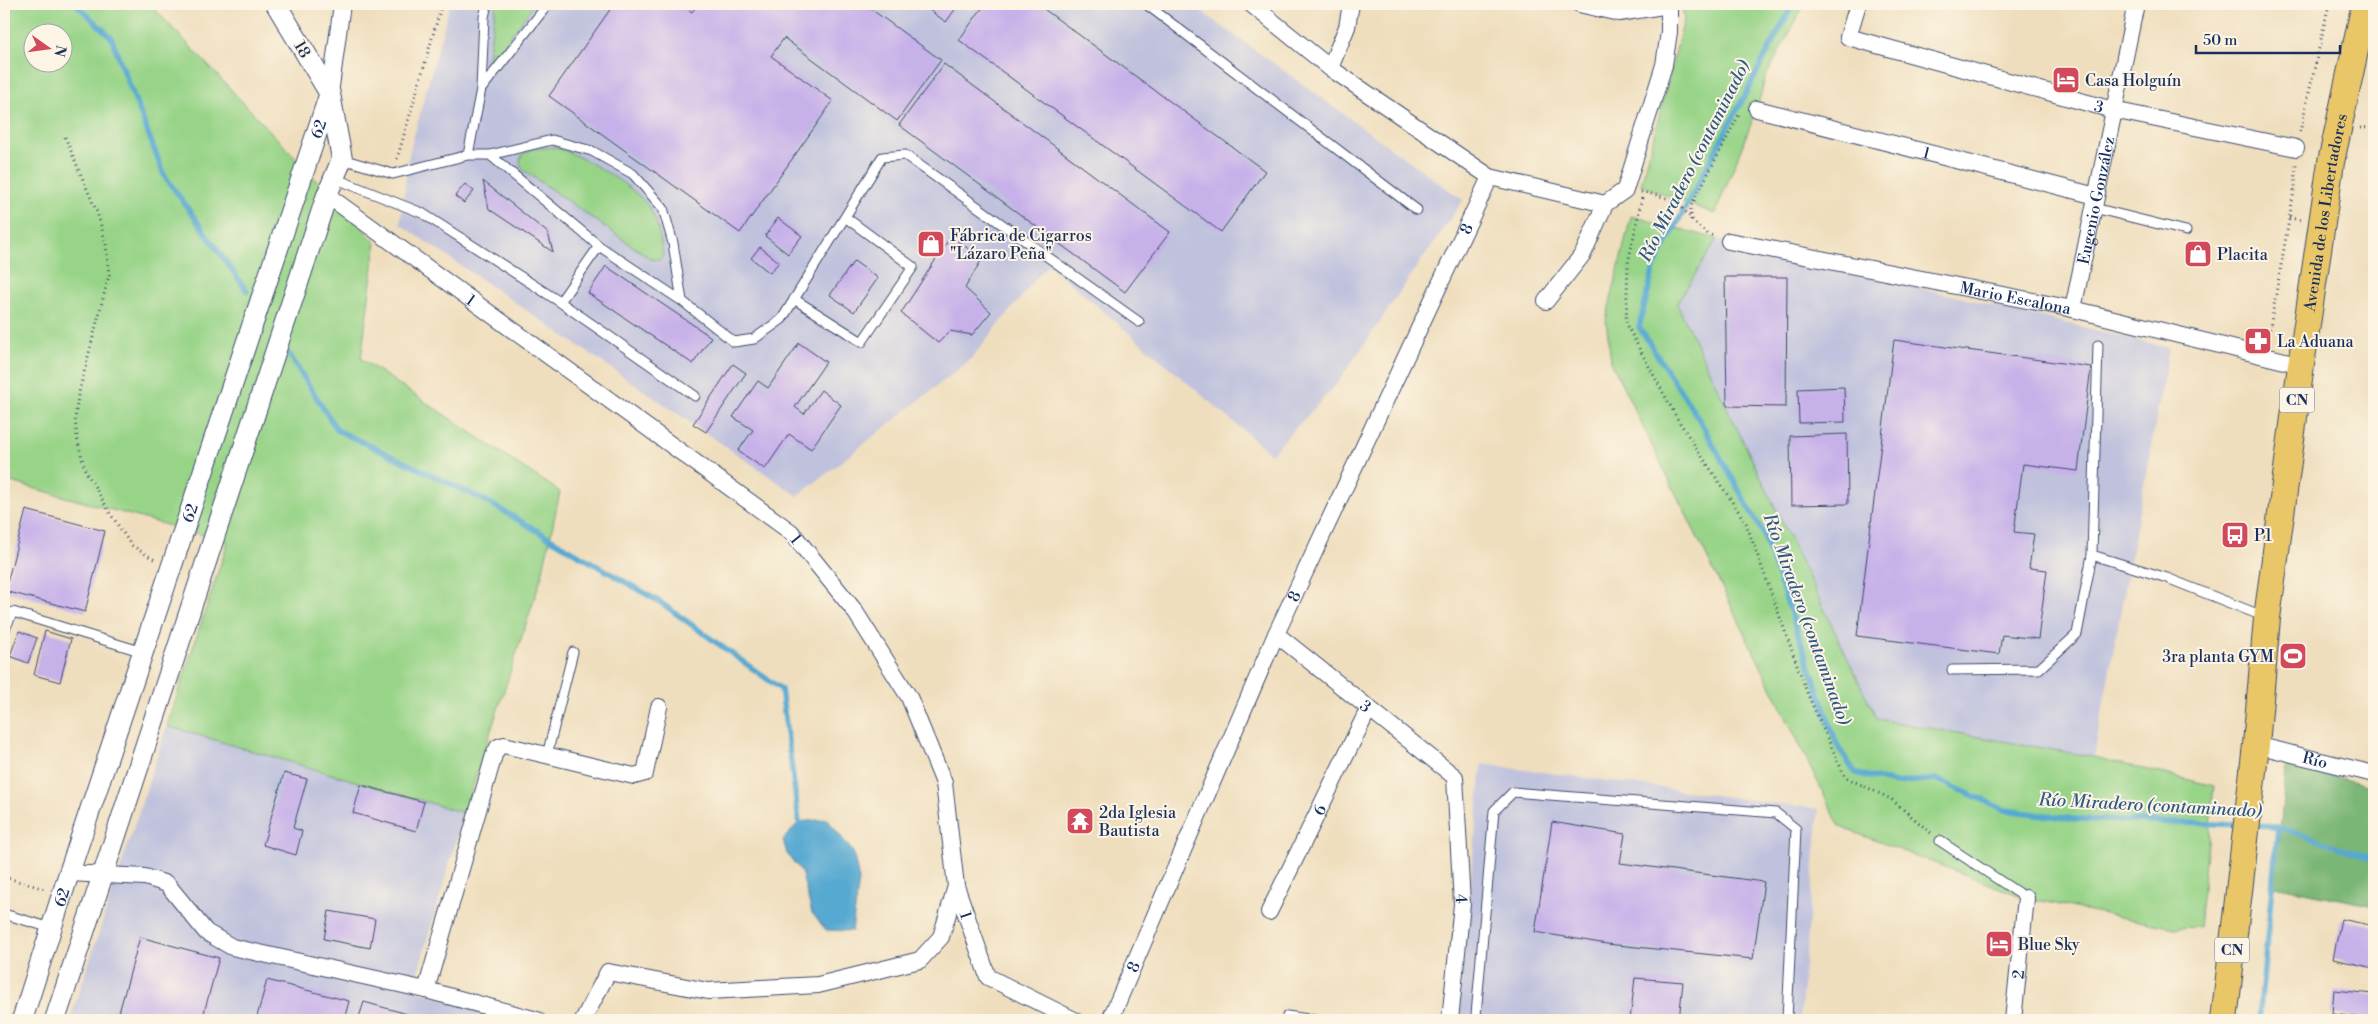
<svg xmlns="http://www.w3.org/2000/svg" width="2378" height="1024" font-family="'Libre Bodoni',serif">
<rect width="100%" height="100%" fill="#fcf5e5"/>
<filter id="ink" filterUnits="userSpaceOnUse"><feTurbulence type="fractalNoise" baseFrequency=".02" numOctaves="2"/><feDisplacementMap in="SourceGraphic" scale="10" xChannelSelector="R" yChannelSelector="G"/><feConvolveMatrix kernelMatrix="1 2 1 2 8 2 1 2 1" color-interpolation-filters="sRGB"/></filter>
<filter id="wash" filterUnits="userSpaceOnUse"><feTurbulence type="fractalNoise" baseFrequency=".0096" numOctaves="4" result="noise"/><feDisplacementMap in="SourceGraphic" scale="20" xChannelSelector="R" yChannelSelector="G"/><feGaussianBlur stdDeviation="1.12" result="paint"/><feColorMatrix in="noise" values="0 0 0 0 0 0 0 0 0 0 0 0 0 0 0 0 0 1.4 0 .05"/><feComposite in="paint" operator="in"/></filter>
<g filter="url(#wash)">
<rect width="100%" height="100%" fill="#efdebd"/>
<path fill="#c0c2dd" d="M450,4H1191L1463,200L1337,384L1271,454L1048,264L970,360L798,496L400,224L409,154Z
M1717,239L2169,348L2094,757L1877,719L1677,304Z
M167,726L464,813L413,989L510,1020H70Z
M1482,764L1819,809L1800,1020H1457Z"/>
<path fill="#98d488" stroke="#5a8273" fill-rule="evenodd" d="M4,4H150L376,243L361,359L560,492L542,575L464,813L167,726L228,542L4,480ZM32,32H62V62H32Z
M496,4H534L486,70Z
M1682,4H1805L1765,78L1757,109L1715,214L1641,185L1684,20Z
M554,147C579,154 634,185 649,207C658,222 661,239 663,256L659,260L651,259L522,169C513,148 540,149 554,147Z
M1631,216L1717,239L1677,304L1877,719L2094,757L2214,786L2199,927L2174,928L2026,898L1840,827L1611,362L1606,320Z"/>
<path fill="#7ab674" stroke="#4a7269" d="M2287,763L2374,787V906L2274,886Z"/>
<path fill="#56a9d1" stroke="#386c98" d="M827,819L853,852L859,880L852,931L826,930L812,913L801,871L787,854L783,840L799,822Z"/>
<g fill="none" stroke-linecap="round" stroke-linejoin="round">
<path stroke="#56a9d1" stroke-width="5.5" d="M76,4L111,37L164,175L247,291
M1793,4L1654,267L1639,327L1700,421L1763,533L1837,745L1855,773L1895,783L1936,779L2005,810L2074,819L2240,825
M289,354L337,430L484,500L660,602L781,689L799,822
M2254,826L2278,827L2374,859
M2259,1020L2278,827"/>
</g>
<g id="blocks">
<path fill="#c6b1e9" d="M614,4H681L692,12L698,4H864L941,60L897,121L784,38L771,56L833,101L740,233L549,96Z
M921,4H959L946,22Z
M985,4H1037L1265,171L1221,232L959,40Z
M944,64L1170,232L1125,292L899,125Z
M483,181L548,233L553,252L489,209Z
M465,184L474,191L464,203L455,196Z
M778,218L802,236L788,254L765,236Z
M951,236L982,259L965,288L991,312L972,335L950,331L938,343L901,313Z
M760,247L779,262L770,273L751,258Z
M854,261L878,278L854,312L830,295Z
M606,266L711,337L693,364L588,293Z
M1725,277H1787L1786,407L1727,406Z
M1894,340L2091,367L2078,471L2023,464L2014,532L2034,534L2029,568L2047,570L2038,639L2002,635L1999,654L1857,636Z
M799,343L826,362L795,407L804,414L821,390L841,405L811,449L789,434L765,469L738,451L753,430L733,417L758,381L768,388Z
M733,364L746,373L706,432L693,424Z
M1844,387L1845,422L1799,423L1798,389Z
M1847,434L1848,504L1791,505L1790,436Z
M26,510L105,531L85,612L5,591Z
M19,631L37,638L28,663L10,656Z
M45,631L71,639L60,682L34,675Z
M284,773L307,779L293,828L302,831L296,855L263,845Z
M361,785L424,802L416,831L353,813Z
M1552,822L1625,834L1620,863L1764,882L1753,959L1607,944L1535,932Z
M329,911L375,919L370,948L324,939Z
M2341,919L2374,926V968L2333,959Z
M140,937L219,958L202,1020H117Z
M1635,978L1683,982L1679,1020H1630Z
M267,980L349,1001L344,1020H256Z
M2334,990L2374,994V1019L2332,1014Z
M364,1002L429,1020H358Z"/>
</g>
</g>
<g filter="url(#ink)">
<use href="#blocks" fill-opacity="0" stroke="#3b496c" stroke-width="1"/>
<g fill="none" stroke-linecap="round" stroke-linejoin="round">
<defs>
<path id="service" d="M1146,4L1417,210
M482,88L548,4
M468,155L481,89L484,17L487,4
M490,155L552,140L592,151L633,174L663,208L673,243L682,301
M342,159L393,174L468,155H490L599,246L682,301L734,342L754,339L782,319L882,157L905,155L1139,322
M334,178L422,213L560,302L695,396
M2094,208L2186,231
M794,299L862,342L913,267L845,217
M560,302L599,246
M2092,555L2167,578L2265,617
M4,631L13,612L143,652
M1952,670L2039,669L2077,634L2092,555L2098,345
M547,755L573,652
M1940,841L2026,898
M4,914L51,928
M1287,1016L1315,1020
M1482,1020L1476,1015L1494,811L1513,792L1776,813L1796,829L1787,1020"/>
<g id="minor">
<path d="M1251,4L1330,68L1490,177L1605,204"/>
<path d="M1579,4L1619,13L1669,5"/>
<path id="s1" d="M1858,4L1848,37L2113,110L2296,148"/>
<path d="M1330,68L1347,27L1351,4"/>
<path d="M330,94L342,4"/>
<path id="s2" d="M1757,109L2096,196"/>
<path id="s3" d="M327,195L791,532L854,610L909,697L944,783L956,886L988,977L1074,1020"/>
<path id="s4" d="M1729,241L2073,309L2301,365"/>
<path d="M1546,301L1583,254L1605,204L1625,190L1664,65L1669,32V4"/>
<path id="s5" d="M2073,309L2136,4"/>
<path id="s6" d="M1276,634L1455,777L1462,904L1450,1020"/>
<path id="s7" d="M2256,745L2374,774"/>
<path d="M69,873L145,877L167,884L206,932L232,947L426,990L537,1020"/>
<path id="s8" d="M1269,912L1369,708"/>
<path d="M426,990L494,755L498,747L504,745L634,776L645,773L659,707"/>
<path d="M583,1020L608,972L708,991L818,985L920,960L941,937L956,886"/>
<path id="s9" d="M1110,1020L1276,634L1490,177"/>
<path id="s10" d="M2013,1020L2026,898"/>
</g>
<g id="tertiary">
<path id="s11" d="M22,1020L69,873L329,96"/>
<path d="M55,1020L327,195L342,159L330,94L276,4"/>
</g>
<g id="primary">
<path id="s12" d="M2224,1020L2256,745L2267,618L2301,365L2331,162L2365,4"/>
</g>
</defs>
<use href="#service" stroke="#3b496c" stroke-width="11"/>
<use href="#minor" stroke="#3b496c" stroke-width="18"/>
<use href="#tertiary" stroke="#3b496c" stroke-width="22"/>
<use href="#primary" stroke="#3b496c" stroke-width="28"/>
<path stroke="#3b496c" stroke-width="3" stroke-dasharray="1 4" stroke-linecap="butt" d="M2360,128L2374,127
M2300,132L2329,4
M65,137L98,215L106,244L109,275L78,396L75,419L77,438L85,470L110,513L131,545L155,560
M397,159L442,4
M1641,192C1652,194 1670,197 1679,205C1691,215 1697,231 1714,236
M1642,198L1628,263L1626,324L1678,420L1746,523L1808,695L1845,777L1891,799L1931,833
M2289,218L2301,220
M1691,220V206L1740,113
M2268,339L2295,186L2296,163
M4,877L45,889"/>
<use href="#service" stroke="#fff" stroke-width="9"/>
<use href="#minor" stroke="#fff" stroke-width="16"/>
<use href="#tertiary" stroke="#fff" stroke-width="20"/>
<use href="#primary" stroke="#e9c769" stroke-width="26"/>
</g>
</g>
<defs>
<symbol id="hotel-square" viewBox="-11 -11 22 22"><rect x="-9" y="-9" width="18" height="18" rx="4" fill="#d1495b" stroke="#fcf5e5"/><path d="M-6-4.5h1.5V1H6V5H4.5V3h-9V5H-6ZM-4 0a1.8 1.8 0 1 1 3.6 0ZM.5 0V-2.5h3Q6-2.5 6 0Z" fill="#fff"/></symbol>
<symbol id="shop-square" viewBox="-11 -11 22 22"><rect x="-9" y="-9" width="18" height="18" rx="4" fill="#d1495b" stroke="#fcf5e5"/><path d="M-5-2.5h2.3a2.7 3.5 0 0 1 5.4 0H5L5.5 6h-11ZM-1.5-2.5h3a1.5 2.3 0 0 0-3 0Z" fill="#fff"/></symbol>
<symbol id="pharmacy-square" viewBox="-11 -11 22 22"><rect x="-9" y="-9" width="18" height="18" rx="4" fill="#d1495b" stroke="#fcf5e5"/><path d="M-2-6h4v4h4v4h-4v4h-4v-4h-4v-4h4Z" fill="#fff"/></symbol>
<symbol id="bus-square" viewBox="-11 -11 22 22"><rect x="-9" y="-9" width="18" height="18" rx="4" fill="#d1495b" stroke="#fcf5e5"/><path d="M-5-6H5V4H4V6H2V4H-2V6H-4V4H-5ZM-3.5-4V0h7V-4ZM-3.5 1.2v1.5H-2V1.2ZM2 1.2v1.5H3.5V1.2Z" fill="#fff"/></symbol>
<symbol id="stadium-square" viewBox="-11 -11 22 22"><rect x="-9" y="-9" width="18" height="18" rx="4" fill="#d1495b" stroke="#fcf5e5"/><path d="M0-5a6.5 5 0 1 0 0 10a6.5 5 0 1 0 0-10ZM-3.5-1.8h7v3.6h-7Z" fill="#fff"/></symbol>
<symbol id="temple-square" viewBox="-11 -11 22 22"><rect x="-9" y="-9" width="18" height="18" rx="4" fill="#d1495b" stroke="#fcf5e5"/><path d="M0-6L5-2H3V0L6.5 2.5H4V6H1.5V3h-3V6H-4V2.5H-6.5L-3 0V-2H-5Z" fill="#fff"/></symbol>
</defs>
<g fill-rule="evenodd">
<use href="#hotel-square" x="2050" y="64" width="32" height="32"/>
<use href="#shop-square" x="915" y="228" width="32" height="32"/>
<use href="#shop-square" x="2182" y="238" width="32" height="32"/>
<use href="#pharmacy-square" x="2242" y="325" width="32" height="32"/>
<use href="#bus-square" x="2219" y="519" width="32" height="32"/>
<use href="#stadium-square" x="2277" y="640" width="32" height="32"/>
<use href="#temple-square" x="1064" y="805" width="32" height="32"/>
<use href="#hotel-square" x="1983" y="928" width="32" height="32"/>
</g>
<g text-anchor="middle" stroke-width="4" stroke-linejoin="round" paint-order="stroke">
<g fill="#fcf5e5" stroke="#5e6a86" stroke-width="1">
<rect x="2279.5" y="387.5" width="35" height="25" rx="4"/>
<rect x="2214.5" y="937.5" width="35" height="25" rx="4"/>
</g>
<g font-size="15" font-weight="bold" fill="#1b2f5e">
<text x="2297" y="405">CN</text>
<text x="2232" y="955">CN</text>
</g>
<g font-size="16" fill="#1b2f5e" stroke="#fcf5e5">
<text transform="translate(303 49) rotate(59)" y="6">18</text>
<text dy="6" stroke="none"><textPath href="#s1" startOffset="295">3</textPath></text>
<text dy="6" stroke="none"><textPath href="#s11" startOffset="939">62</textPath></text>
<text dy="6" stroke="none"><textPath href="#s2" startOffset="175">1</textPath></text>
<text dy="6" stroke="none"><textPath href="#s5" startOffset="111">Eugenio González</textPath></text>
<text dy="6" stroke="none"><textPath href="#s12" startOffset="814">Avenida de los Libertadores</textPath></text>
<text dy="6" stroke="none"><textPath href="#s9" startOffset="868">8</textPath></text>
<text dy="6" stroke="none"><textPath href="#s4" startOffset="292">Mario Escalona</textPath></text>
<text dy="6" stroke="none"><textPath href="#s3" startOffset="178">1</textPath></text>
<text dy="6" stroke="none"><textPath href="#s11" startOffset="534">62</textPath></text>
<text dy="6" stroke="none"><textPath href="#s3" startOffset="582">1</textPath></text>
<text dy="6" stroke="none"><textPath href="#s9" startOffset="462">8</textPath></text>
<text dy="6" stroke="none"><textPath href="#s6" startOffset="115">3</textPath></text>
<text dy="6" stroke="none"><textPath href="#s7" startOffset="61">Río</textPath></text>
<text dy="6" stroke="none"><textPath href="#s8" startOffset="114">6</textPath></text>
<text dy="6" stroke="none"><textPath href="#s11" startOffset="129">62</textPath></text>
<text dy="6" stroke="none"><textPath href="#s6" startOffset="351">4</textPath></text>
<text dy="6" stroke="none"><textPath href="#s3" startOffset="1004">1</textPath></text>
<text dy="6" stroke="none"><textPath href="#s9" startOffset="58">8</textPath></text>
<text dy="6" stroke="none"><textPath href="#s10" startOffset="46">2</textPath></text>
</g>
<g font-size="16" fill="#1b2f5e" stroke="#fcf5e5" text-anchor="start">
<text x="2085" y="86">Casa Holguín</text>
<text x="950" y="241">Fábrica de Cigarros<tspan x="950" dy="18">"Lázaro Peña"</tspan></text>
<text x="2217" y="260">Placita</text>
<text x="2277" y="347">La Aduana</text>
<text x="2254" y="541">P1</text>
<text x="2274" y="662" text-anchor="end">3ra planta GYM</text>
<text x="1099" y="818">2da Iglesia<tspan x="1099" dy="18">Bautista</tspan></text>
<text x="2018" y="950">Blue Sky</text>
</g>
<g font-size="18" font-style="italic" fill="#305a86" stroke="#fcf5e5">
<text transform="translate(1694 161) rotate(-63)" y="6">Río Miradero (contaminado)</text>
<text transform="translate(1807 619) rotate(70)" y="6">Río Miradero (contaminado)</text>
<text transform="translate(2150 805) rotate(3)" y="6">Río Miradero (contaminado)</text>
</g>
</g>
<rect width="2378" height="1024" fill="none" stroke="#fcf5e5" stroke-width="20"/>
<g transform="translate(48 48) rotate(104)"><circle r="24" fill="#fcf5e5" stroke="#a2a6af"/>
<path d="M0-4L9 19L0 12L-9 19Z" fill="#d1495b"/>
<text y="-8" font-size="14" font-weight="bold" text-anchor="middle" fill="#1b2f5e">N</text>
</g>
<path d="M2196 45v8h144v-8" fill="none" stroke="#1b2f5e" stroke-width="2.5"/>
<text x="2203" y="45" font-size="15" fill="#1b2f5e" stroke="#fcf5e5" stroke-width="4" paint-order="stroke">50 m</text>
</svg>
